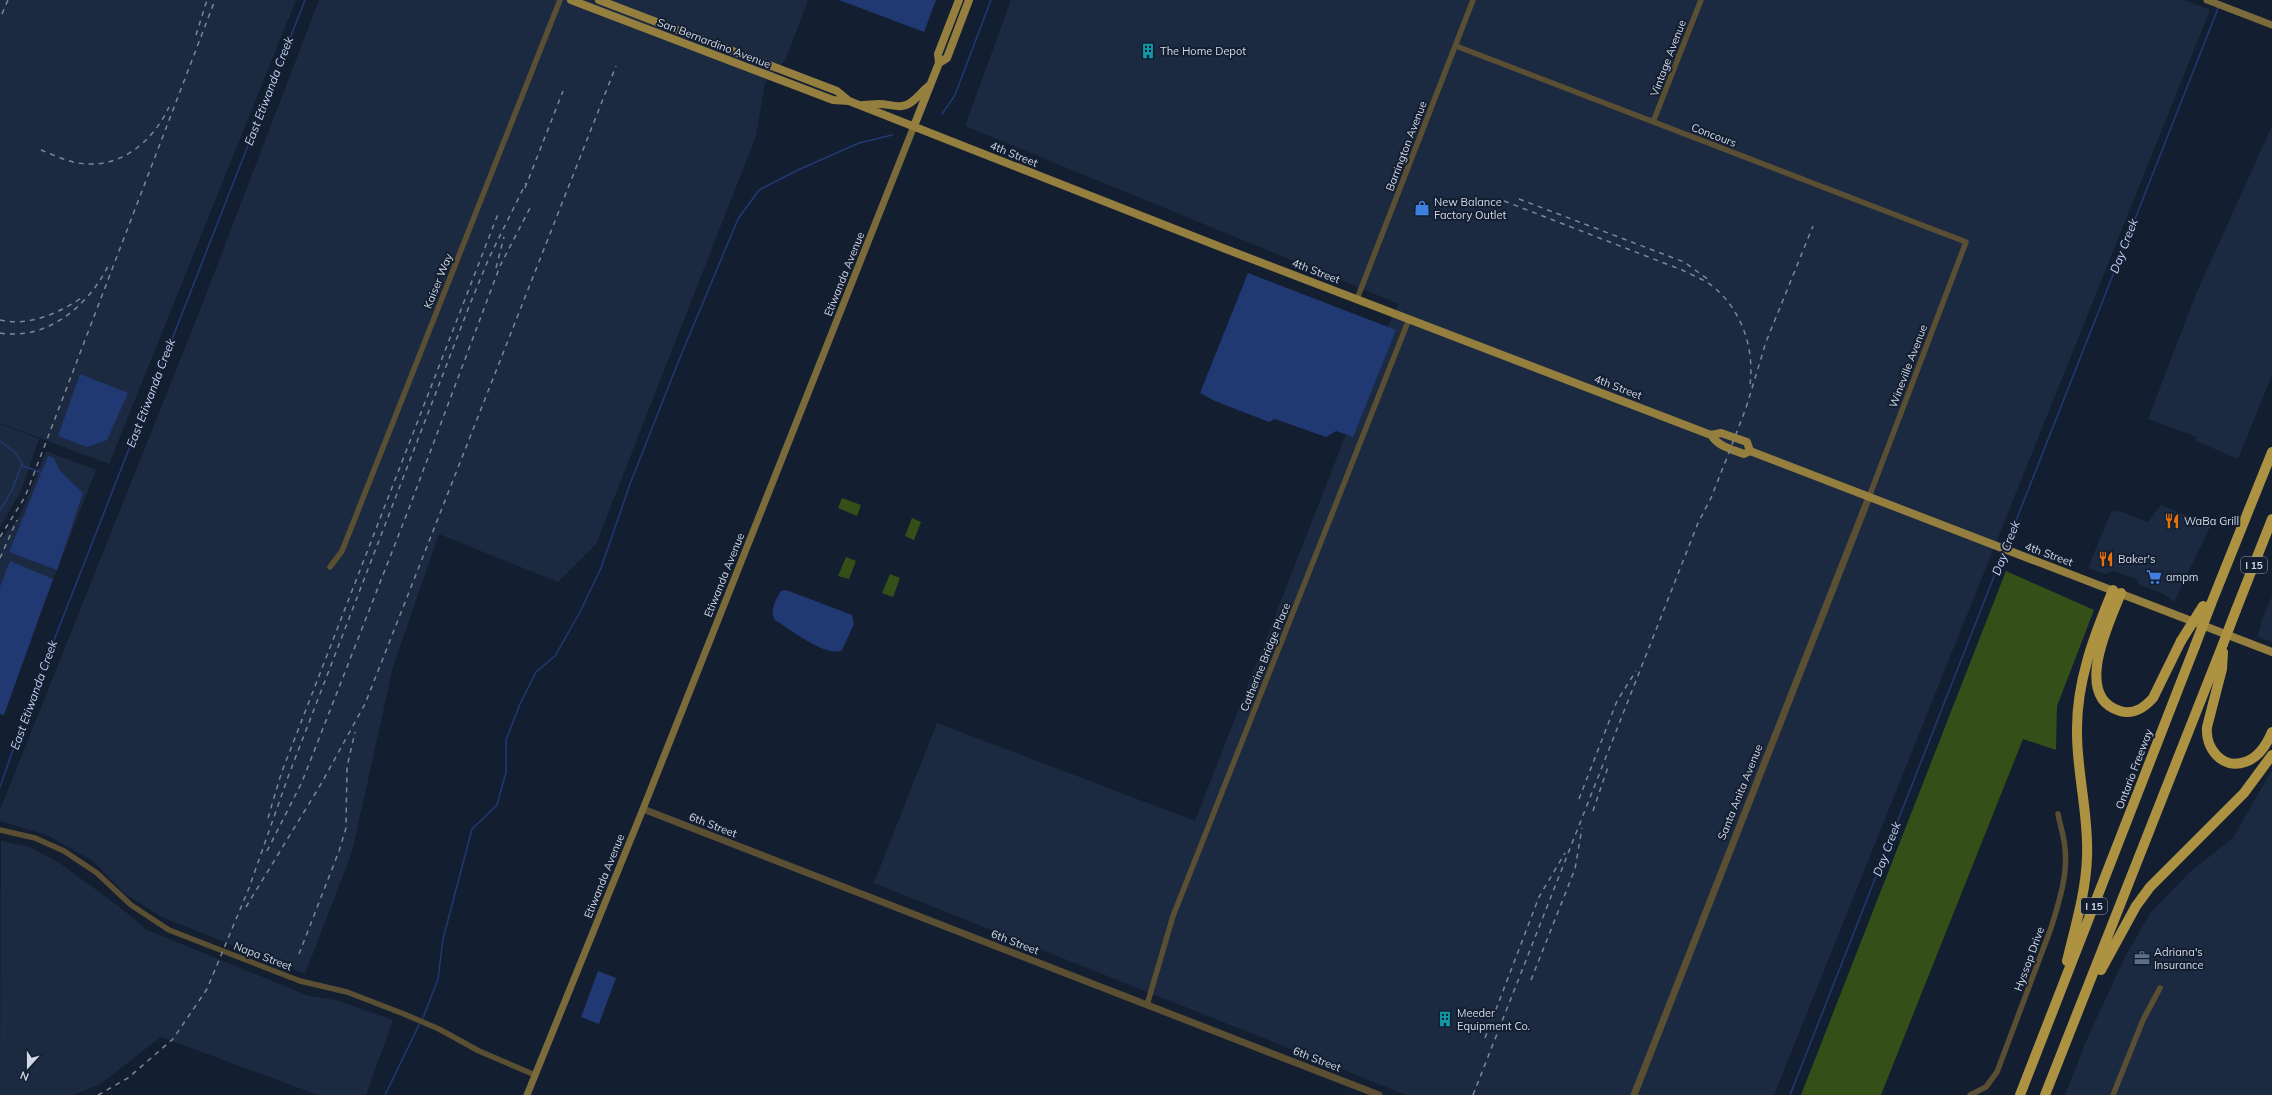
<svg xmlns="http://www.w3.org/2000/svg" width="2272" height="1095" font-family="Mulish,sans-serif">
<rect width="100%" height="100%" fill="#141e31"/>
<path fill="#1c2a41" d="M0,0H296L109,464L0,423Z
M319,0H808L785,61L765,83L756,136L596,544L558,582L439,534L393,667L352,852L305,974L164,918L125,894L94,862L47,835L0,821V810L197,318Z
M1011,0H2184L2210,10L1774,1095H1406L874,883L937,723L1195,821L1389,324L1399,304L965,126Z
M2272,126V375L2238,459L2196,441L2197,437L2148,419L2196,294Z
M0,424L39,439L21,491L0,527Z
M46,451L96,470L0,716V540L20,516Z
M2161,505L2211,525L2174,602L2164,594L2140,585L2136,579L2113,571L2105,574L2088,568L2111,512L2119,511L2148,522Z
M2272,596V642L2258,637L2261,623Z
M2272,770V1095H2065L2087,1039L2125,957L2151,912L2191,871L2232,839Z
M1,841L30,847L61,864L122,909L147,930L309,996L336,1000L393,1020L366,1095H318L161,1037L100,1084L73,1095H0Z"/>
<path fill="#354f19" d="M842,498L861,505L857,516L838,508Z
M912,518L921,522L914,540L905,536Z
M846,557L856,561L849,579L838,576Z
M2006,571L2094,610L2057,706L2056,750L2023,739L1881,1095H1801Z
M890,574L900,578L893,597L882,593Z"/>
<path fill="#213973" d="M839,0H936L924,32Z
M1248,273L1396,330L1353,437L1336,431L1326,437L1275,419L1269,422L1215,401L1200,393Z
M80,374L128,393L107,440L87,447L58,436Z
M48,456L54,458L60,471L83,493L57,570L9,552Z
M10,561L53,579L4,715L0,714V587Z
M786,590L852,615L854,624L842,650C828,659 788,628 775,620C769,611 776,599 781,591Z
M598,971L616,978L599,1024L581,1017Z"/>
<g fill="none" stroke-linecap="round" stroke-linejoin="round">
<path stroke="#213973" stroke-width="1.5" d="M942,114L955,95L991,0
M0,441L16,453L23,466L43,473
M0,511L12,490L22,464
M2006,546L2219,6
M0,787L29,704L305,0
M423,1018L438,979L443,939L472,829L497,805L506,772V740L520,704L536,672L555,656L580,612L601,568L630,484L679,360L738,219L759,190L798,170L859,143L892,135
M385,1095L419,1025
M1790,1095L2004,551"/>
<path stroke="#5a4f32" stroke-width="5.5" d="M1456,46L1966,242L1869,497
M1653,122L1701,0
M1357,299L1473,0
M330,567L342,551L560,0
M0,830L35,838L64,851L97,873L131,905L169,930L300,981L347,992L404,1014L439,1029L479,1051L535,1075
M1147,1005L1173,916L1409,319
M1970,1095L1986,1087L1997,1072L2051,928C2059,902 2068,875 2065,848C2064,836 2060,825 2058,814
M2113,1095L2143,1020L2160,988"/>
<path stroke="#5a4f32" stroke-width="7" d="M643,809L1379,1095
M1634,1095L1869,497"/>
<path stroke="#7b6a3a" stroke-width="7" d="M2207,0L2272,25
M527,1095L643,809L914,126"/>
<path stroke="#957f3f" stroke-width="8" d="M571,0L833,100L849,101
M599,0L837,91L849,101L1223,248L1711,435L1721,433L1747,442L1750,451
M939,63L947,58L969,0
M863,105C868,105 874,104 879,104C892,104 902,111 914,100C920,95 922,91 930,85
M914,126L939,63L938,54L959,0
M1711,435C1719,447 1731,449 1744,454L1750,451L2272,652"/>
<path stroke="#ad9242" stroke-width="10" d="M2121,593C2110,621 2072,697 2120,711C2134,715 2144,708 2153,698L2181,641
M2211,604L2272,452
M2236,610L2272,519
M2223,652L2222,669L2207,727C2205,748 2222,770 2245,762C2258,758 2267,744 2272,732
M2067,961C2075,927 2086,892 2087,857C2089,816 2077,774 2077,733C2076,682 2094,636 2113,590
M2101,970L2136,906L2150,887L2244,793L2272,755
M2020,1095L2195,646
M2045,1095L2223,644"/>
<path stroke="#7e8696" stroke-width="1.5" stroke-dasharray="5 5" stroke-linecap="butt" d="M2,14L8,0
M196,35L207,0
M41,150C51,154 62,159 73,162C116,172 151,145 169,107
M525,188L563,91
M1519,199L1684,262L1709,280
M1504,201L1682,270C1690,274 1699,278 1707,282C1740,305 1755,346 1750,385
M496,268L504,237
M0,320C29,327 59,313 83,297
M0,333C47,341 89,305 108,266
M0,537L25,497L215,0
M0,558L17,520
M1579,799L1617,701L1636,671
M1593,811L1608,767
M268,818L281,774L498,214
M267,851L302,782L408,511L500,266L532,204
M246,907L321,784L365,704L616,66
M299,954L339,851L346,828L347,767L355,732
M1531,980L1575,869L1582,828
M1485,1038L1539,897L1565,853
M98,1095L128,1078L173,1039L207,989L249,888L288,777L470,304L489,258L526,183
M1473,1095L1698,523L1711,498L1728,455L1746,408L1766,342L1813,226"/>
<path stroke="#ad9242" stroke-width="10" d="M2181,641L2203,606
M2223,644L2236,610
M2195,646L2211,604"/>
</g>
<defs>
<symbol id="building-bare" viewBox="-9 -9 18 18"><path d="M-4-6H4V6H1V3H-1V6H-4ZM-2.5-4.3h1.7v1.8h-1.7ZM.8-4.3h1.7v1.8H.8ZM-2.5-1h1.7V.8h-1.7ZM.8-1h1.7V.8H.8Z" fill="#0f9aa8" stroke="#141e31" stroke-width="2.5" paint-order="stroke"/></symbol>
<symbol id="shop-bare" viewBox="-9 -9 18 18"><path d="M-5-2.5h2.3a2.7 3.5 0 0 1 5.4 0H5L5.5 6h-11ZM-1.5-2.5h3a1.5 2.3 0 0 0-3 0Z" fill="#3f7fe0" stroke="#141e31" stroke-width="2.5" paint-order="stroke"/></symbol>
<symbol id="restaurant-bare" viewBox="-9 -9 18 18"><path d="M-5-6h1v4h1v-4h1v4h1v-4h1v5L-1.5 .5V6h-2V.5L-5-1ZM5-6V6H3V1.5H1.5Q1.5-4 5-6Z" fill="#e8710a" stroke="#141e31" stroke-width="2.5" paint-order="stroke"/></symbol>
<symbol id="supermarket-bare" viewBox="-9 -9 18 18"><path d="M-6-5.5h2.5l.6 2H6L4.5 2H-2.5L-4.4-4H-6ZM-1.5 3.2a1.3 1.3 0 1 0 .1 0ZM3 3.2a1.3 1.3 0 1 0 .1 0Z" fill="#3f7fe0" stroke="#141e31" stroke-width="2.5" paint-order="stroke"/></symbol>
<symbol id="office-bare" viewBox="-9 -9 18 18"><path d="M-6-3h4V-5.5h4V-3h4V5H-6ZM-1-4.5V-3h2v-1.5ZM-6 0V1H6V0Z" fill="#5c6f8a" stroke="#141e31" stroke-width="2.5" paint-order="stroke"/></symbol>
</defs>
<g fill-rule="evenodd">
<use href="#building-bare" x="1137" y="40" width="22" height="22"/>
<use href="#shop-bare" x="1411" y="197" width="22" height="22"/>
<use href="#restaurant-bare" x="2161" y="510" width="22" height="22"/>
<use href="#restaurant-bare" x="2095" y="548" width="22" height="22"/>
<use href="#supermarket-bare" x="2143" y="566" width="22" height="22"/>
<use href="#office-bare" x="2131" y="947" width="22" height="22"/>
<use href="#building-bare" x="1434" y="1008" width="22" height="22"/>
</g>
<g text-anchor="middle" stroke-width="4" stroke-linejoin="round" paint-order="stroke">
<g fill="#141e31" stroke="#98a1b0" stroke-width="1">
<rect x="2241" y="557" width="26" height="16" rx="3"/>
<rect x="2081" y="898" width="26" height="16" rx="3"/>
</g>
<g font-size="10" font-weight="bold" fill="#d1d9e6">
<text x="2254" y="569">I 15</text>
<text x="2094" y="910">I 15</text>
</g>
<g font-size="11" fill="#d1d9e6" stroke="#141e31">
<text transform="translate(714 43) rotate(21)" y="4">San Bernardino Avenue</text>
<text transform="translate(1668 58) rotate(-69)" y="4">Vintage Avenue</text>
<text transform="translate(1714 135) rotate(21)" y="4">Concours</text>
<text transform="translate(1406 146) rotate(-69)" y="4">Barrington Avenue</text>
<text transform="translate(1014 154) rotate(22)" y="4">4th Street</text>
<text transform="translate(1316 271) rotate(21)" y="4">4th Street</text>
<text transform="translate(844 274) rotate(-68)" y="4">Etiwanda Avenue</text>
<text transform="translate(438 281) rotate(-68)" y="4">Kaiser Way</text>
<text transform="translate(1908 366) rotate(-69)" y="4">Wineville Avenue</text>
<text transform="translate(1618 387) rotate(21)" y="4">4th Street</text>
<text transform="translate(2049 554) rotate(20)" y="4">4th Street</text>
<text transform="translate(724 575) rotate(-68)" y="4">Etiwanda Avenue</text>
<text transform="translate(1265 657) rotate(-68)" y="4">Catherine Bridge Place</text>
<text transform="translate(2134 769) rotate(-69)" y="4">Ontario Freeway</text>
<text transform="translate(1740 792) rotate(-68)" y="4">Santa Anita Avenue</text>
<text transform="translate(713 825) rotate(21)" y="4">6th Street</text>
<text transform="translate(604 876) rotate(-68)" y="4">Etiwanda Avenue</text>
<text transform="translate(1015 942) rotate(21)" y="4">6th Street</text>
<text transform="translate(263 956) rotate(21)" y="4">Napa Street</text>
<text transform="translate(2029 959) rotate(-70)" y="4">Hyssop Drive</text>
<text transform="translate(1317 1059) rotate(21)" y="4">6th Street</text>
</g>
<g font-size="11" fill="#d1d9e6" stroke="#141e31" text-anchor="start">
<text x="1160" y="55">The Home Depot</text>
<text x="1434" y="206">New Balance<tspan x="1434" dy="13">Factory Outlet</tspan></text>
<text x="2184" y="525">WaBa Grill</text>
<text x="2118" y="563">Baker's</text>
<text x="2166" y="581">ampm</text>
<text x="2154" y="956">Adriana's<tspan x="2154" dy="13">Insurance</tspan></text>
<text x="1457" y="1017">Meeder<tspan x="1457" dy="13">Equipment Co.</tspan></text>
</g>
<g font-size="12" font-style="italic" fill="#bed0f3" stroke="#141e31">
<text transform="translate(269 91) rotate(-69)" y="4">East Etiwanda Creek</text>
<text transform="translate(2124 246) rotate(-69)" y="4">Day Creek</text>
<text transform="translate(151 393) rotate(-69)" y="4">East Etiwanda Creek</text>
<text transform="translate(2006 548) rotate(-69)" y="4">Day Creek</text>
<text transform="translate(34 695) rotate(-70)" y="4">East Etiwanda Creek</text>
<text transform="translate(1887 849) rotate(-69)" y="4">Day Creek</text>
</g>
</g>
<g transform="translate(28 1067) rotate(201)" stroke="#141e31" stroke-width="3" paint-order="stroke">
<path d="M0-3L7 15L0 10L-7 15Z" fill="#d1d9e6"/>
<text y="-6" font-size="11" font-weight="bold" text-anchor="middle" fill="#d1d9e6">N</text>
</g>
</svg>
